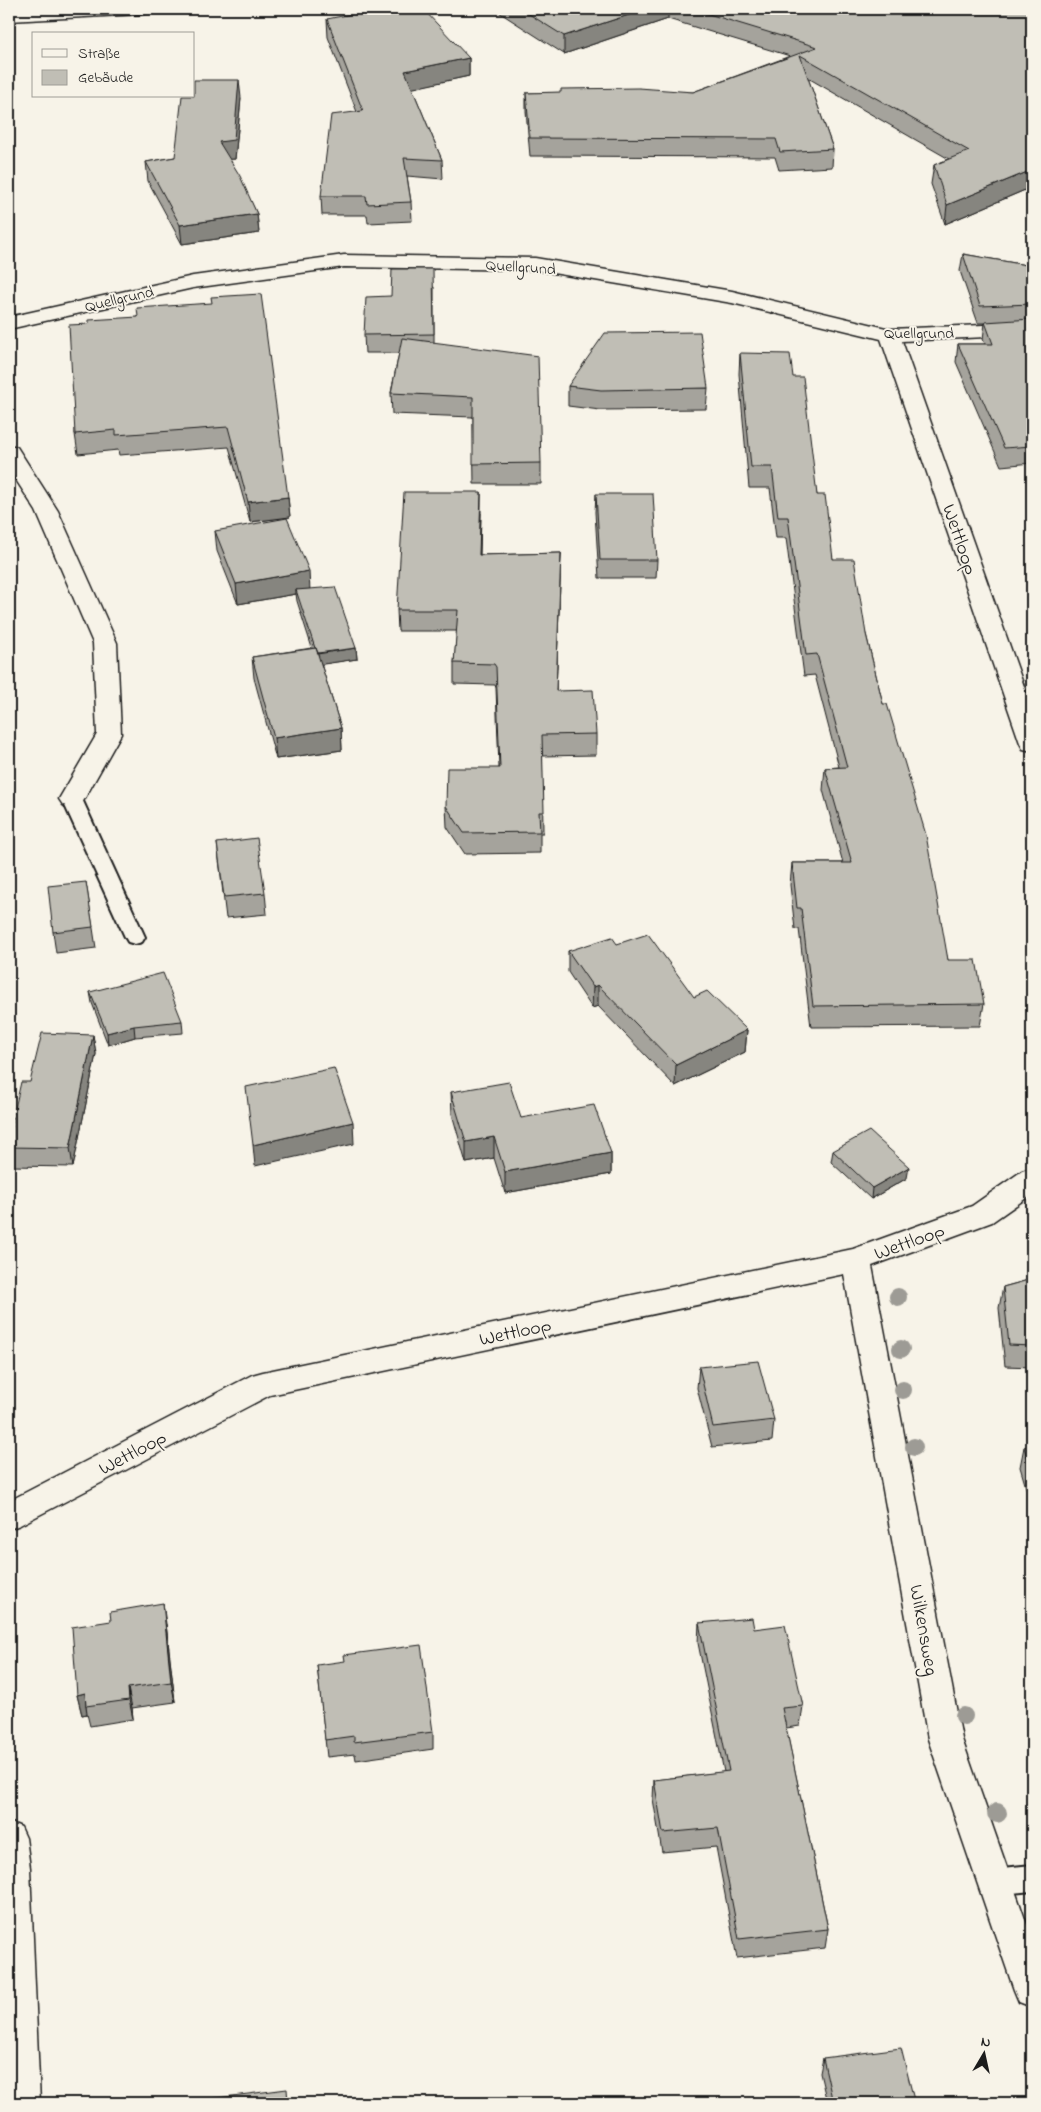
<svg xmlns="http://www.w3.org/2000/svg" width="1041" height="2112" font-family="'Indie Flower',sans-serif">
<rect width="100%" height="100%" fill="#f7f3e8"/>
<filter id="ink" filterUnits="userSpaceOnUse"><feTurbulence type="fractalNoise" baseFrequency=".02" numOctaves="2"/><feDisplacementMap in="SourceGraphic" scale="10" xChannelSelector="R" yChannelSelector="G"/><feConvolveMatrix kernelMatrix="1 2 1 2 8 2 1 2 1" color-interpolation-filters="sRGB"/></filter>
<g filter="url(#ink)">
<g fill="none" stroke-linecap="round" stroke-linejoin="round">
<defs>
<path id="service" d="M72,793L79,795L82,799L145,937L142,942L135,944L128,942L125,937L62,799L65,795Z
M1032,1865V1891L994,1895L984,1891L980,1882L984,1873L994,1869Z"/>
<path id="minor" d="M47,9H151L148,13L142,14L9,21V11Z
M344,255L535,258L732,291L890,329L1032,323V335L902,341L1032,709V751L1023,749L1020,743L881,339L732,303L535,270L344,267L193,288L9,329V317L193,276Z
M9,445L17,447L58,511L117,643L121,734L81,805L72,807L63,805L59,799L97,734L93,643L36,511L9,469Z
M1032,1168V1194L992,1222L872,1266L962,1739L1032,1939V2007L1019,2002L1014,1990L928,1739L844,1274L270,1395L20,1525L9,1529V1501L252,1375L263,1372L853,1249L972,1206L1022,1171Z
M9,1822L21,1827L26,1838L30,1868L40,2103H9Z"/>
</defs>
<use href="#service" stroke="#1c1c1c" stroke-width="4"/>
<use href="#minor" stroke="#1c1c1c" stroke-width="3"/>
<use href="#service" fill="#f7f3e8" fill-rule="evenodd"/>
<use href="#minor" fill="#f7f3e8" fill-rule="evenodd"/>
</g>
<g fill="#9d9b95">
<circle cx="898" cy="1297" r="9"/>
<circle cx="901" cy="1349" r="9"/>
<circle cx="903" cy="1390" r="9"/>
<circle cx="914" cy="1447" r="9"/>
<circle cx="964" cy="1716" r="9"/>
<circle cx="997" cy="1813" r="10"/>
</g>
<path fill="#a5a39c" stroke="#1c1c1c" d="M494,9H1032V187L945,224L931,184L934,165L949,159L808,78L833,149L832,167L779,170L775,157L530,156L526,111V93L693,92L790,56L668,19L564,54Z
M327,19L469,58V76L412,88L442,160L443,179L407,176L411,202L412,221L368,223L367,215H322L321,196L357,112L328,37Z
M241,98L235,159H230L257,214L259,233L182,244L148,181L146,162L175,157Z
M963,254L1032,266V463L1001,466L956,362L958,344H985L983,339L985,323H978L960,271Z
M434,287V343L541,463V484H474L473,417L392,414L391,393L399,353H365L364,335L391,296Z
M138,317L288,497L290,517L250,522L229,447L119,455L118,450L78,454L75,434L89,324Z
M740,353L793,377L817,495L833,559L866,634L883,704L948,960L984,1004L980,1026L811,1027L799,929H795L790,885L792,863H843L823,790L825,768L839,767L815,675L804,676L786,538H776L770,488H749L739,374Z
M568,386L708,388L706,409L600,410L568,406Z
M596,494L657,560L656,578H599L595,512Z
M481,513L480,555L561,553L556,691L596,734V755L542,756L543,833H540V853L465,854L447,827L446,806L499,768L496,688L495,685L454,684V663L457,631H398L397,610Z
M215,531L310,589L356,648L357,659L321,664L341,728L342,750L276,759L254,678L252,657L312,648L297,601L296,594L238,604L217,551Z
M217,843L265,893L267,914L226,918Z
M86,882L96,948L56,953L53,932Z
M617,944L694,997L747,1030L745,1052L675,1086L598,1006L592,1008L568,972V951Z
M90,992L182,1021L183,1033L135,1037L108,1045L92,1003Z
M93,1035L96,1054L73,1167L10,1166L9,1160V1135L30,1082Z
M451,1092L521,1118L611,1153V1174L505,1193L494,1158L466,1163L452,1114Z
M833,1151L907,1178L871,1199L831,1162Z
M1032,1279V1367L1005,1366L999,1308L1003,1287Z
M699,1367L774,1420L772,1441L712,1447L697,1388Z
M1032,1446V1508L1020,1467L1024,1447Z
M699,1623L754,1629L803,1706L800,1726L786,1728L828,1929L825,1948L737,1958L716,1847L662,1852L653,1799L654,1780L724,1772L698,1643Z
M166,1624L175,1702L132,1708L133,1719L90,1726L87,1714L82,1715L77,1695Z
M317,1665L433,1732V1749L356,1760L355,1754L327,1757Z
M823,2058L914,2100L917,2103H827L820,2073Z"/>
<path fill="#86857f" stroke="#1c1c1c" d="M647,9H668V19L564,54V36Z
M469,58V76L405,90V71Z
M239,80L241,98L235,159L221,160L219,142Z
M1032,170V187L945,224L947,205Z
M257,214L259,233L182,244L180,225Z
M481,492V513L479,575V555Z
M288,497L290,517L250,522L248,502Z
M561,553L560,574L555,711L556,691Z
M309,571L310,591L296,590V594L238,604L236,584Z
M11,631L14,652L9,666V636Z
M356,648L357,659L317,665V654Z
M341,728L342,750L276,759L274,738Z
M598,985V1006L592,1008L593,987Z
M134,1026L135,1037L108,1045L107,1033Z
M747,1030L745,1052L675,1086L676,1065Z
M93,1035L96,1054L73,1167L70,1148Z
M353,1122L354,1144L255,1166L253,1145Z
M494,1137V1158L466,1163V1142Z
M611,1153V1174L505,1193V1172Z
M909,1167L907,1178L871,1199L872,1188Z
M163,1603L166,1624L175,1702L171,1682Z
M128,1688L132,1708L133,1719L129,1700Z
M85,1693L86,1706L87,1714L82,1715L77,1695Z"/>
<path fill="#c0beb5" stroke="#1c1c1c" d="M377,9H423L469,58L405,71L442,160L404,158L411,202L367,204L366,196H321L331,115L363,111L327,19Z
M521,9H647L564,36Z
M692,9H1032V170L947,205L934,165L969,151L800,55L833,149L780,152L776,139L530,138L526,93L561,92V89L639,88L693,92L817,47Z
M194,80H239L234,140L219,142L240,176L257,214L180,225L146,162L175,157L182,96H194Z
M963,254L1032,266V304L980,306Z
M392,269H433L434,334L364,335L366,297L391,296Z
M261,294L288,497L248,502L228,427L116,435V430L75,434L69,325L89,324V320L138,317L137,308L212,303L211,297Z
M1032,319V446L1004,448L958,344H993L985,322Z
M700,332L708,388L601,390L568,386L605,333Z
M402,338L538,356L541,463L473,464V397L391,393Z
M740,353L790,354L793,377H803L817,495H825L833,559H854L866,634L883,704H887L926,835L948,960H976L984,1004L813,1006L801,908H797L792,863H852L825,768L847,767L817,654L806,655L788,517H778L772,467H751Z
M404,492H481L479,555L561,553L556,691L593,690L596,734L542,735L544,812H539L540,832L464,833L446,806L447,768H500L496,667L494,664L454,663L458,610H397Z
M596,494H653L657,560H600Z
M287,518L309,571L236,584L215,531Z
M335,587L356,648L318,653L316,648H315L296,590Z
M316,648L341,728L274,738L252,657Z
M257,838L265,893L224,897L217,843Z
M86,882L93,927L53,932L48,886Z
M648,934L694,997L707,991L747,1030L676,1065L598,985L593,987L568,951L612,937L617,944Z
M163,973L182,1021L134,1026L107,1033L90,992Z
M42,1033L93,1035L70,1148L9,1147V1135L21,1082H30Z
M334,1068L353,1122L253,1145L246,1087Z
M509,1082L521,1118L594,1105L611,1153L505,1172L494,1137L466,1142L451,1092Z
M869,1131L909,1167L872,1188L833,1151Z
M1032,1279V1346L1009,1345L1003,1287Z
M758,1361L774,1420L713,1427L699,1367Z
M1032,1446V1473L1024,1447Z
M163,1603L171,1682L128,1688L129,1700L86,1706L85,1693L77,1695L72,1627L111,1621L110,1612Z
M752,1618L754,1629L785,1625L803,1706L782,1708L828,1929L739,1939L718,1828L663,1833L654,1780L729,1771L699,1623Z
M421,1645L433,1732L354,1742V1736L325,1740L317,1665L345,1661L344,1655Z
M901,2048L914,2100L916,2099L917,2103H833L823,2058Z
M287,2089L288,2103H178Z"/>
</g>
<g text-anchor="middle" stroke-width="4" stroke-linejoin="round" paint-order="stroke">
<g font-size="16" fill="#1c1c1c" stroke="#f7f3e8">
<text transform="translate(521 266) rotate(4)" y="6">Quellgrund</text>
<text transform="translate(119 298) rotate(-13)" y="6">Quellgrund</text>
<text x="919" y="338">Quellgrund</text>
</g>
<g font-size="20" fill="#1c1c1c" stroke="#f7f3e8">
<text transform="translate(961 539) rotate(71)" y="7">Wettloop</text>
<text transform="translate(909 1241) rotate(-20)" y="7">Wettloop</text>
<text transform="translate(515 1331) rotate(-12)" y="7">Wettloop</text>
<text transform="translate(132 1452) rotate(-28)" y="7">Wettloop</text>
<text transform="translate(925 1630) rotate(80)" y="7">Wilkensweg</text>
</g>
</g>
<rect width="1041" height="2112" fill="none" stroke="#f7f3e8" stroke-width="30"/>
<rect x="15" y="15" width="1011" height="2082" fill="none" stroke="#1c1c1c" stroke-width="2" filter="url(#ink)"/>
<rect x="32" y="32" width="162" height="65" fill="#f7f3e8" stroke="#9f9d96"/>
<rect x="42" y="49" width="25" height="8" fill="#f7f3e8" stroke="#9f9d96"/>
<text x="78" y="58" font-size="15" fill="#1c1c1c">Straße</text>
<rect x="42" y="70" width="25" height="15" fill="#c0beb5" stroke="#9f9d96"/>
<text x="78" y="82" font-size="15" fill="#1c1c1c">Gebäude</text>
<g transform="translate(984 2054) rotate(9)" stroke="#f7f3e8" stroke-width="4" paint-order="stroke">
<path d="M0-4L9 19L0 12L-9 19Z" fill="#1c1c1c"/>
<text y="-8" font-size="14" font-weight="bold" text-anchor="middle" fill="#1c1c1c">N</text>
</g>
</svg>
